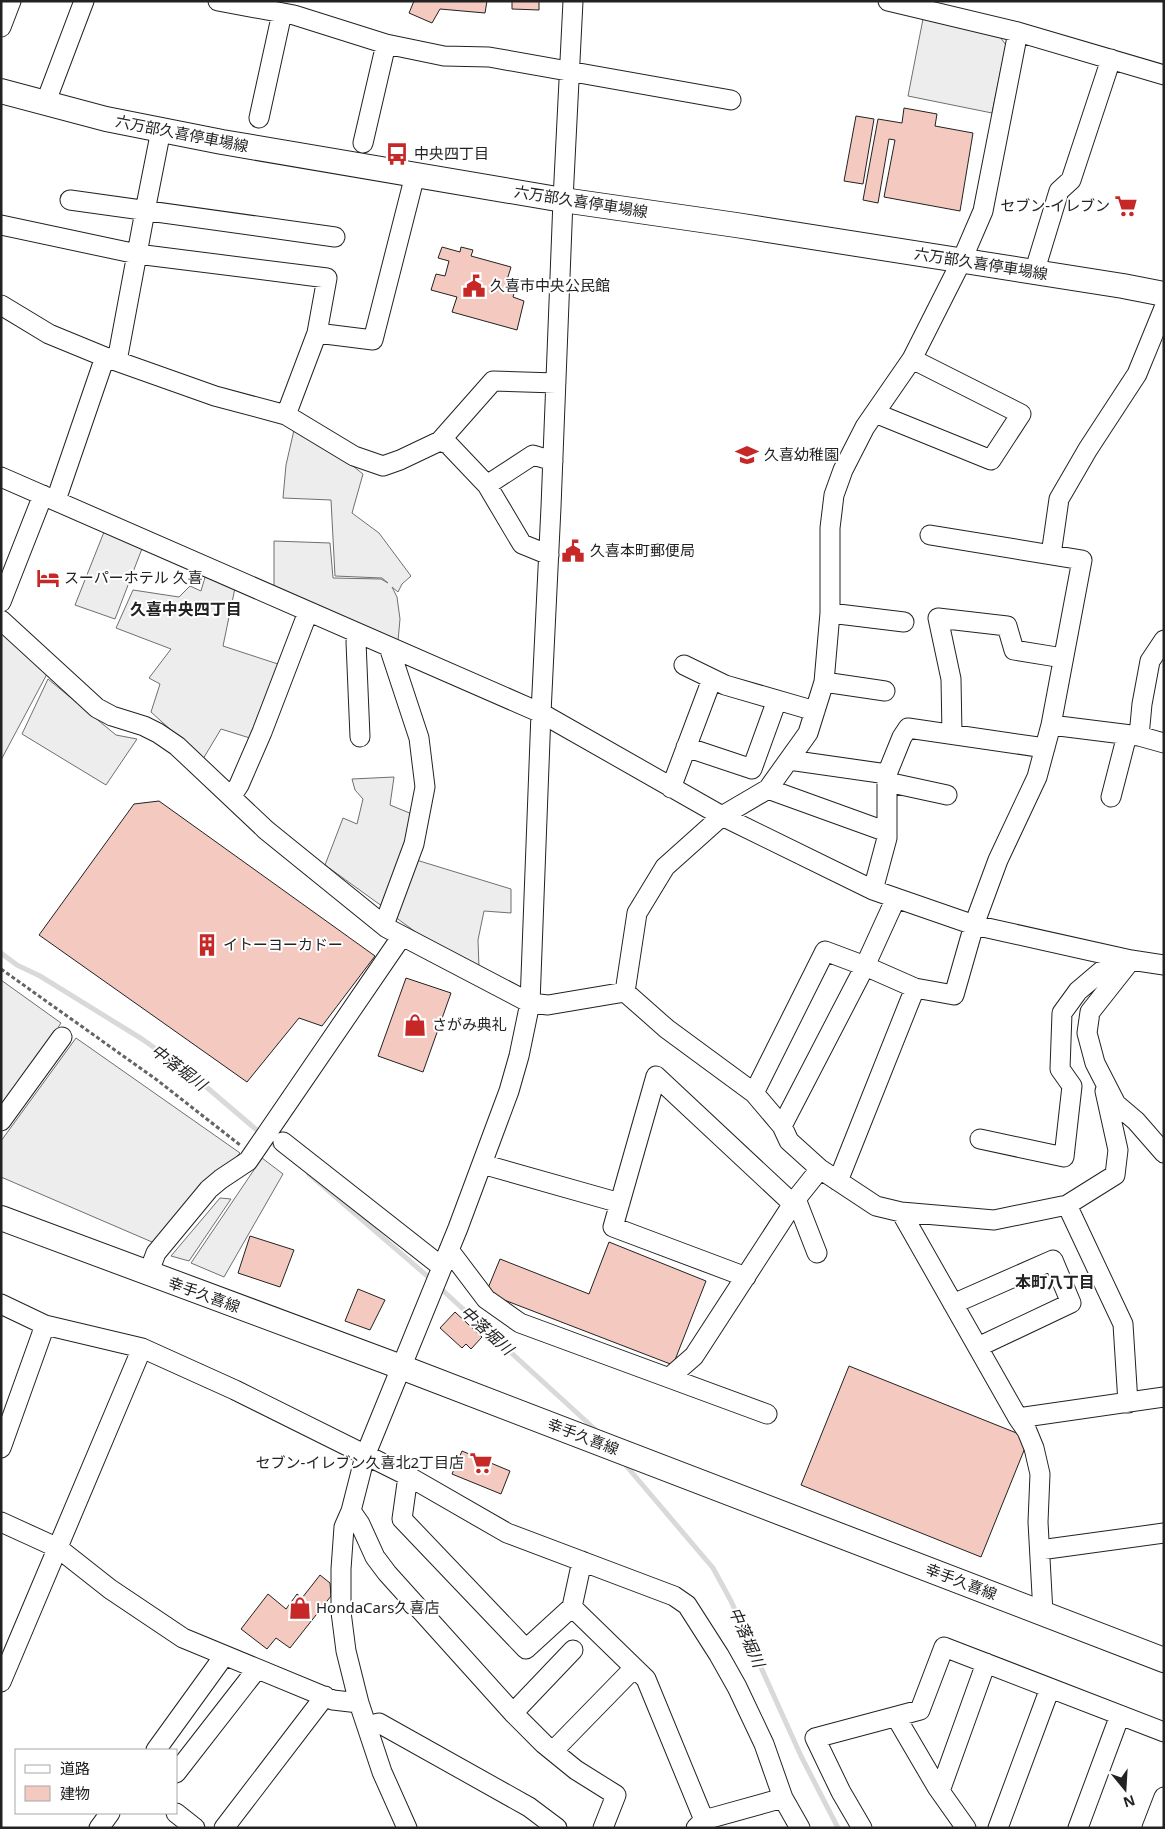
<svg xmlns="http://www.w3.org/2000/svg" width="1165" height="1829" font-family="'Noto Sans','Noto Sans JP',sans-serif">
<rect width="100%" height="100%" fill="#fff"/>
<path fill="#ededed" stroke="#6f6f6f" d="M923,19L1000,37L1006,45L992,113L908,96Z
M294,430L344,459L363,474L352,513L379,533L411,576L402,584L398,592L392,587L397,597L400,619L398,641L274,586V541L330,543L333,578L381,579L388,583L382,578L335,576L331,500L283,498L286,465Z
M104,532L143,546L115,619L75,605Z
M205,577L235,588L223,646L284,666L253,739L221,729L203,759L151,712L160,684L149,678L171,649L116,628L133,590L179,597L190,586L201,591Z
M4,634L47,674L1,760V635Z
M48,679L116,735L137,739L106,785L22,734Z
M394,777L390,805L412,814V850L386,909L325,865L343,818L357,824L363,799L355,790L352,779Z
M413,859L511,889V913L484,911L478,940L479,968L439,949L391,914Z
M1,980L61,1023L1,1116Z
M76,1038L240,1153L152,1242L1,1177V1141Z
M262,1158L283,1174L224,1277L191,1263Z
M220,1198L231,1199L189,1261L171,1256Z"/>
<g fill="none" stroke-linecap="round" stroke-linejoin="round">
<path stroke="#d9d9d9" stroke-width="5" d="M1,953L17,965L40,976L142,1039L190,1073L279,1149
M309,1174L433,1281
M439,1287L599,1433
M623,1462L713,1568L731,1601L801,1756L838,1828"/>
</g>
<path fill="#f3c9c0" stroke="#222" d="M414,1H487L485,13L440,9L432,23L409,13Z
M512,1H539V10L512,9Z
M904,108L937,114L935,126L973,133L960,211L884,197L895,140L889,139L878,203L863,200L878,119L902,123Z
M856,116L874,119L863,184L844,181Z
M442,247L460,252L461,247L473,250L471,256L511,267L507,280L517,282L513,297L524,301L517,330L452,312L457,297L431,290L436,274L445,276L449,261L438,258Z
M159,801L375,956L322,1026L299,1018L247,1082L39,935L134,804Z
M406,978L451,993L423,1072L378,1056Z
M250,1236L294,1250L280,1287L238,1273Z
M609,1242L706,1281L673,1365L486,1293L500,1259L589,1294Z
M358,1289L385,1300L370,1330L345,1321Z
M455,1312L482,1337L471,1349L466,1344L462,1348L440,1328Z
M849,1366L1029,1438L981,1557L801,1485Z
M462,1451L510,1471L501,1494L452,1474Z
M320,1575L330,1583L331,1596L290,1648L276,1638L267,1649L241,1629L268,1594L286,1609L297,1594L302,1598Z"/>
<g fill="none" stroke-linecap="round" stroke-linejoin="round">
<defs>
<path id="minor" d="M218,1L294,15L386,44L444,56L489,57L731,100
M888,1L1018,32L1164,75
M1,27L11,1
M45,104L84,1
M259,118L282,13
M363,143L386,44
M70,200L335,237
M1,225L137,254L327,278L317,333
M1034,273L1059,191L1071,180L1111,59
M1,305L49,334L105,357L215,396L286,415L354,456L383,466L400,460L440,441L448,444L487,485L522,544L549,555
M117,361L145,211L161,130
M875,413L991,460L1021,414L912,359
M286,415L317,333L373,340L415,175
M440,441L493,381L556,383
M1,477L541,713L722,816L873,890L974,925L1131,960L1164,965
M487,485L533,455L553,461
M56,500L105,357
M1051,555L1059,499L1088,449L1137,374L1164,308
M1,602L43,495
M830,613L904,622
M1,620L97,708L112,716L144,726L158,733L177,746L266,830L387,928L530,1003L548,1005L625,992L667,1029L754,1093L782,1126L789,1141L820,1169L876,1206L901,1212L994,1220L1067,1205L1123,1324L1128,1403
M357,633L356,642L360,737
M684,665L725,685L815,711
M824,682L885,691
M1051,725L1139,736L1164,743
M952,734L951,679L938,618L1007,626L1014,650L1063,658
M1139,736L1142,704L1150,661L1164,640
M686,747L752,769L777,700
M789,760L887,774
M887,782L947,795
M671,788L712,679
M768,789L887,832
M231,797L239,785L262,732L308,612
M1111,797L1127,735
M873,890L887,838V774L902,737L908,728L1045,748
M384,925L414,844L425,787L419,738L389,647
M1131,960L1090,1012L1087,1033L1095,1063L1116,1104L1136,1121L1164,1153
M625,992L637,913L665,867L722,816L768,789L808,733L824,682L830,613V528L834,495L843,470L865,427L912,359L961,262L983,211L1018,32
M754,1093L825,951L865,966L915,988L954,995L974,925L998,860L1037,777L1051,725L1082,560L930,535
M1,1121L62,1037
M782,1126L865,966L896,898
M980,1139L1064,1157L1072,1086L1060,1069L1062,1013L1078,991L1118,957
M283,1142L442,1267
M482,1164L620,1203
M838,1181L915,988
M796,1199L817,1253
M1067,1205L1115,1175L1118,1150L1105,1091
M901,1212L1018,1418L1027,1431L1034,1448L1040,1474L1038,1522L1043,1613
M449,1250L486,1299L520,1323L767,1414
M148,1274L156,1253L209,1189L221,1179L248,1161L402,936
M746,1277L613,1227L656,1076L793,1204
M1,1304L45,1325L142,1348L235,1390L408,1476L507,1533L674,1596L687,1605L719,1655L737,1687L764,1744L783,1798L800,1828
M953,1304L1053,1260L1071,1303L978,1347
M670,1377L694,1356L796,1199L820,1169
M1018,1418L1164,1397
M1,1448L45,1325
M408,1476L402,1519L526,1649L572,1607L582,1561
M351,1511L360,1524L375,1557L387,1573L513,1713L544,1744L576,1770L616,1795L603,1828
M1,1522L58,1548L110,1589L183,1638L333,1700L359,1703
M1040,1550L1164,1533
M572,1607L646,1679L704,1820L696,1828
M1,1682L142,1348
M513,1713L573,1650
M896,1717L937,1787L966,1828
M367,1726L379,1723L529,1807L557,1828
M156,1750L224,1656
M553,1751L634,1668
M176,1773L257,1669
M940,1791L986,1663
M176,1813L195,1828
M704,1820L783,1798
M99,1828L110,1813
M224,1828L325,1696
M407,1828L382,1772L359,1703L346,1651L341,1612V1569L344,1527L351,1511L365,1456L458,1228L509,1091L519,1056L530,1003L541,713L551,507L563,200L573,1
M862,1828L841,1792L815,1738L920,1710L944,1647L1164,1732
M998,1828L1050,1688
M1078,1828L1120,1715
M1152,1828L1164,1797"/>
<path id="major" d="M1,91L106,119L222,142L563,200L736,225L1123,286L1164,294
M1,1218L401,1367L1164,1660"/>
</defs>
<use href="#minor" stroke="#222" stroke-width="21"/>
<use href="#major" stroke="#222" stroke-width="26"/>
<path stroke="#646464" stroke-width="3" stroke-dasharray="4 2.5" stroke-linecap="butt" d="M1,969L157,1080L240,1145"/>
<use href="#minor" stroke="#fff" stroke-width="19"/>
<use href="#major" stroke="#fff" stroke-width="24"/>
</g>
<defs>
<symbol id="bus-bare" viewBox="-9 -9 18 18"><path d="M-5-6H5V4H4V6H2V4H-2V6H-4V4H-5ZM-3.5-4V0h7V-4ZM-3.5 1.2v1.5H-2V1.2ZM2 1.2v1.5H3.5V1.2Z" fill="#c62828" stroke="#fff" stroke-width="2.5" paint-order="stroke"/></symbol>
<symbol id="supermarket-bare" viewBox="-9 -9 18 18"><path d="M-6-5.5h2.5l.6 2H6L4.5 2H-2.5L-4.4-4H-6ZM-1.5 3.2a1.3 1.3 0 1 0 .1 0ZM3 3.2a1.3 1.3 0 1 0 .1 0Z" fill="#c62828" stroke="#fff" stroke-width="2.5" paint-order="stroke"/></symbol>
<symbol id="civic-bare" viewBox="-9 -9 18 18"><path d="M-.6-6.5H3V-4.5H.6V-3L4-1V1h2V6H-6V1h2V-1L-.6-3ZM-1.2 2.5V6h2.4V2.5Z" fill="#c62828" stroke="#fff" stroke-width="2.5" paint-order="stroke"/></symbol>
<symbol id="school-bare" viewBox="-9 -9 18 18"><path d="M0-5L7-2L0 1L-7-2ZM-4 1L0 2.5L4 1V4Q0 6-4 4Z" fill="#c62828" stroke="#fff" stroke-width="2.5" paint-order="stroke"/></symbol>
<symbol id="hotel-bare" viewBox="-9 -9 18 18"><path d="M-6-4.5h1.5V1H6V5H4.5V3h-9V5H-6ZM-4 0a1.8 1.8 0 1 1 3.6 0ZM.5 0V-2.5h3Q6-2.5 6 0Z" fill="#c62828" stroke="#fff" stroke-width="2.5" paint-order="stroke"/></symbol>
<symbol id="building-bare" viewBox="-9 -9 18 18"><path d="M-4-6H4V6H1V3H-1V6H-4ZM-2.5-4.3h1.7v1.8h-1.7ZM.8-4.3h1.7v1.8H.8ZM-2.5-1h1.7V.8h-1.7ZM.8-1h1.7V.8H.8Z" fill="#c62828" stroke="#fff" stroke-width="2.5" paint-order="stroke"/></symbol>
<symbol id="shop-bare" viewBox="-9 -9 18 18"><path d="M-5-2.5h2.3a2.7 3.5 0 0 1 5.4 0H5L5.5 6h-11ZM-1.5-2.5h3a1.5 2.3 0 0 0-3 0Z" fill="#c62828" stroke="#fff" stroke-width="2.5" paint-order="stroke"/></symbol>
</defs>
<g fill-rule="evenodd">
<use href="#bus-bare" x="381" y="138" width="32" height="32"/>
<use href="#supermarket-bare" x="1110" y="190" width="32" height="32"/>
<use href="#civic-bare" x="458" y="270" width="32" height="32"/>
<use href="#school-bare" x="731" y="439" width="32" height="32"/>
<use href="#civic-bare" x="557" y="535" width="32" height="32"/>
<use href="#hotel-bare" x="32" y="562" width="32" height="32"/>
<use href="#building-bare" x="191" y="929" width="32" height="32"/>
<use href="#shop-bare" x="399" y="1009" width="32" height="32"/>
<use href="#supermarket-bare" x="465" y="1447" width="32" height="32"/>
<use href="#shop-bare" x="284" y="1592" width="32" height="32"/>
</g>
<g text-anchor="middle" stroke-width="4" stroke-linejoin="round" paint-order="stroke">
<g font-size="15" fill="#222" stroke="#fff">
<text transform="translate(182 134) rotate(11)" y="5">六万部久喜停車場線</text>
<text transform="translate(581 202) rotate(9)" y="5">六万部久喜停車場線</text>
<text transform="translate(981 264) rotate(9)" y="5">六万部久喜停車場線</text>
<text transform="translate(204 1295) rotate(20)" y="5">幸手久喜線</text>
<text transform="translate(583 1437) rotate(21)" y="5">幸手久喜線</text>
<text transform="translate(961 1582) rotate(21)" y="5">幸手久喜線</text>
</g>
<g font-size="15" fill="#222" stroke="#fff" text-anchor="start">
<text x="414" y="159">中央四丁目</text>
<text x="1110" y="211" text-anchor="end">セブン-イレブン</text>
<text x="490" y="291">久喜市中央公民館</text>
<text x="764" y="460">久喜幼稚園</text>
<text x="590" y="556">久喜本町郵便局</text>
<text x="64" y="583">スーパーホテル 久喜</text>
<text x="223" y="950">イトーヨーカドー</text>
<text x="432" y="1030">さがみ典礼</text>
<text x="464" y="1468" text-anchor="end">セブン-イレブン久喜北2丁目店</text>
<text x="316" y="1613">HondaCars久喜店</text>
</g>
<g font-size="16" font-weight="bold" fill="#222" stroke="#fff">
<text x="186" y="615">久喜中央四丁目</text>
<text x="1055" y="1288">本町八丁目</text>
</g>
<g font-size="16" font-style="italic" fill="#222" stroke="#fff">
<text transform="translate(179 1067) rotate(37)" y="6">中落堀川</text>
<text transform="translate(487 1330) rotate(42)" y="6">中落堀川</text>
<text transform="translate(747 1637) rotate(66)" y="6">中落堀川</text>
</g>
</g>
<rect width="1165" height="1829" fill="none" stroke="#222222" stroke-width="5"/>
<rect x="15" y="1749" width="162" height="65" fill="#ffffff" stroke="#a7a7a7"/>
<rect x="25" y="1765" width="25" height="8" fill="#ffffff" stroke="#a7a7a7"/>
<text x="60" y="1774" font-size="15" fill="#222222">道路</text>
<rect x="25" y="1786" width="25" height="15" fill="#f3c9c0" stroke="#a7a7a7"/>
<text x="60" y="1799" font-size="15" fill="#222222">建物</text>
<g transform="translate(1125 1789) rotate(162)" stroke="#ffffff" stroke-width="4" paint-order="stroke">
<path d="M0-4L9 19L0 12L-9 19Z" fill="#222222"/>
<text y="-8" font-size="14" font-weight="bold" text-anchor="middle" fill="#222222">N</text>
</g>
</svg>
